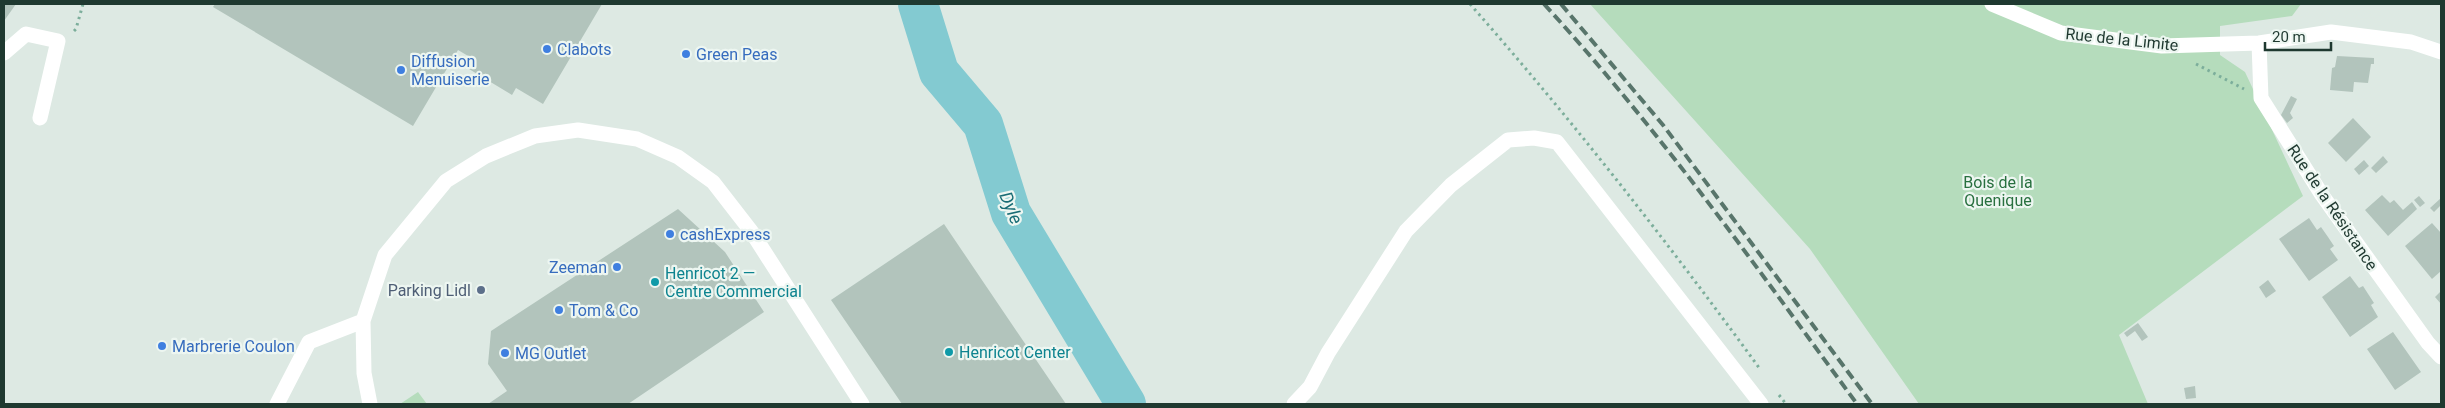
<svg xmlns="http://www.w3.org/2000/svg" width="2445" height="408" font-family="Roboto,sans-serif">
<rect width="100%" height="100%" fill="#dde9e3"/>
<path fill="#b5dcbc" d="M1590,4H2301L2292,16L2220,26V55L2245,72L2303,196L2119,335L2148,404H1919L1810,249Z
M418,392L427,404H400Z"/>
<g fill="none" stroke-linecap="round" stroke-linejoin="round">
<path stroke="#83cad1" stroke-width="40" d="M918,4L939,72L983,124L1011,213L1126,404"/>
</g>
<path fill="#b2c4bc" d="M4,4H16L4,21Z
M215,4H602L543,104L516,88L512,95L469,69L475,60L458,50L413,126L213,7Z
M2337,56L2374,58V64H2371L2368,83L2354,82L2353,92L2330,90L2332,68L2335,67Z
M2291,96L2297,99L2290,113L2293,118L2287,123L2281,115Z
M2353,118L2371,137L2346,162L2328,143Z
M2383,156L2388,162L2376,173L2371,168Z
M2364,160L2369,166L2359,175L2354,169Z
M2382,195L2390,203L2394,200L2403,210L2412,202L2417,209L2388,236L2365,210Z
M2419,196L2425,203L2420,207L2414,200Z
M2441,198V205L2434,212L2430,208Z
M678,209L725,252L764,312L628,404H488L507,391L488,364L491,331Z
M2309,218L2317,230L2321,227L2328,237L2334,246L2330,249L2338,260L2309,281L2279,239Z
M2432,223L2441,233V271L2432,279L2405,246Z
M944,224L1066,404H902L831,300Z
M2350,276L2359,288L2363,286L2374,303L2371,305L2378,317L2350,337L2322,297Z
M2268,280L2276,291L2266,298L2259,287Z
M2441,291V304L2435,297Z
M2138,323L2148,337L2142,341L2135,331L2127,337L2124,333Z
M2393,332L2421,372L2395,390L2367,349Z
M2195,386L2196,398L2186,399L2184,388Z"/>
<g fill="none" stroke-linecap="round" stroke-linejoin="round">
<path stroke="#7cae9b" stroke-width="3" stroke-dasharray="2.5 4" stroke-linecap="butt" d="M1470,4C1573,121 1669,244 1760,369
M74,31L76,29L83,4
M2196,64L2244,89
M1779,395L1786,404"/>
<path stroke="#fff" stroke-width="15" d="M1992,4L2061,33L2162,46L2259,43L2331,32L2411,42L2441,52
M2259,43L2261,98L2322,195L2428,343L2441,357
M4,53L26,34L58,41L40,118
M277,404L309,342L363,321
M370,404L364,373L363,321L385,255L446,181L486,156L535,136L578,130L637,139L678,157L713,182L751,231L862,404
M1294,404L1310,387L1328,353L1406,231L1451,185L1508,140L1534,138L1557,142L1761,404"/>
<path stroke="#58756b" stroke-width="4" stroke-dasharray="10 5" stroke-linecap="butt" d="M1544,4C1659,129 1757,268 1857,404
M1561,4L1663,125L1872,404"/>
</g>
<g fill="#3f7fe0" stroke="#edf6f1" stroke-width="2">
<circle cx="547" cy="49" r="5"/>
<circle cx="686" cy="54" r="5"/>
<circle cx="401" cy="70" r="5"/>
<circle cx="670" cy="234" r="5"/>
<circle cx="617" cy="267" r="5"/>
<circle cx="559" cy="310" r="5"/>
<circle cx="162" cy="346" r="5"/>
<circle cx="505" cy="353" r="5"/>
</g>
<g fill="#0f9aa8" stroke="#edf6f1" stroke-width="2">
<circle cx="655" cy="282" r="5"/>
<circle cx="949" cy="352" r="5"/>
</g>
<circle fill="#5c6f8a" stroke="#edf6f1" stroke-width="2" cx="481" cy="290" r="5"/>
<g text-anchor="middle" stroke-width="4.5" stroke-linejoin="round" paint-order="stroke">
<g font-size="16" fill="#1f3930" stroke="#edf6f1">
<text transform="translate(2122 39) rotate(6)" y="6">Rue de la Limite</text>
<text transform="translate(2333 207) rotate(56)" y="6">Rue de la Résistance</text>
</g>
<g font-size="16" fill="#366cbe" stroke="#edf6f1" text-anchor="start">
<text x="557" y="55">Clabots</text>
<text x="696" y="60">Green Peas</text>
<text x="411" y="67">Diffusion<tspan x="411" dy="18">Menuiserie</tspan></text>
<text x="680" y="240">cashExpress</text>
<text x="607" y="273" text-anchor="end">Zeeman</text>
<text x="569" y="316">Tom &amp; Co</text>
<text x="172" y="352">Marbrerie Coulon</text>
<text x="515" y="359">MG Outlet</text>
</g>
<g font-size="16" fill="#28703f" stroke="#edf6f1">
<text x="1998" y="188">Bois de la<tspan x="1998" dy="18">Quenique</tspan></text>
</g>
<g font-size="16" fill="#0d838f" stroke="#edf6f1" text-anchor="start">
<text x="665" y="279">Henricot 2 —<tspan x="665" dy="18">Centre Commercial</tspan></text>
<text x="959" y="358">Henricot Center</text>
</g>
<g font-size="16" fill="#4e5e75" stroke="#edf6f1" text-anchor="end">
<text x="471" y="296">Parking Lidl</text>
</g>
<g font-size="18" font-style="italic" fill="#186c75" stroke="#edf6f1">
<text transform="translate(1011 208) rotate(67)" y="6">Dyle</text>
</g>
</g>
<rect width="2445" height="408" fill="none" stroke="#1f3930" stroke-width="10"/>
<path d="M2265 42v8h66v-8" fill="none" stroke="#1f3930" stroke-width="2.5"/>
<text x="2272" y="42" font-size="15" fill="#1f3930" stroke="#edf6f1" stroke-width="4" paint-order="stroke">20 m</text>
</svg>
